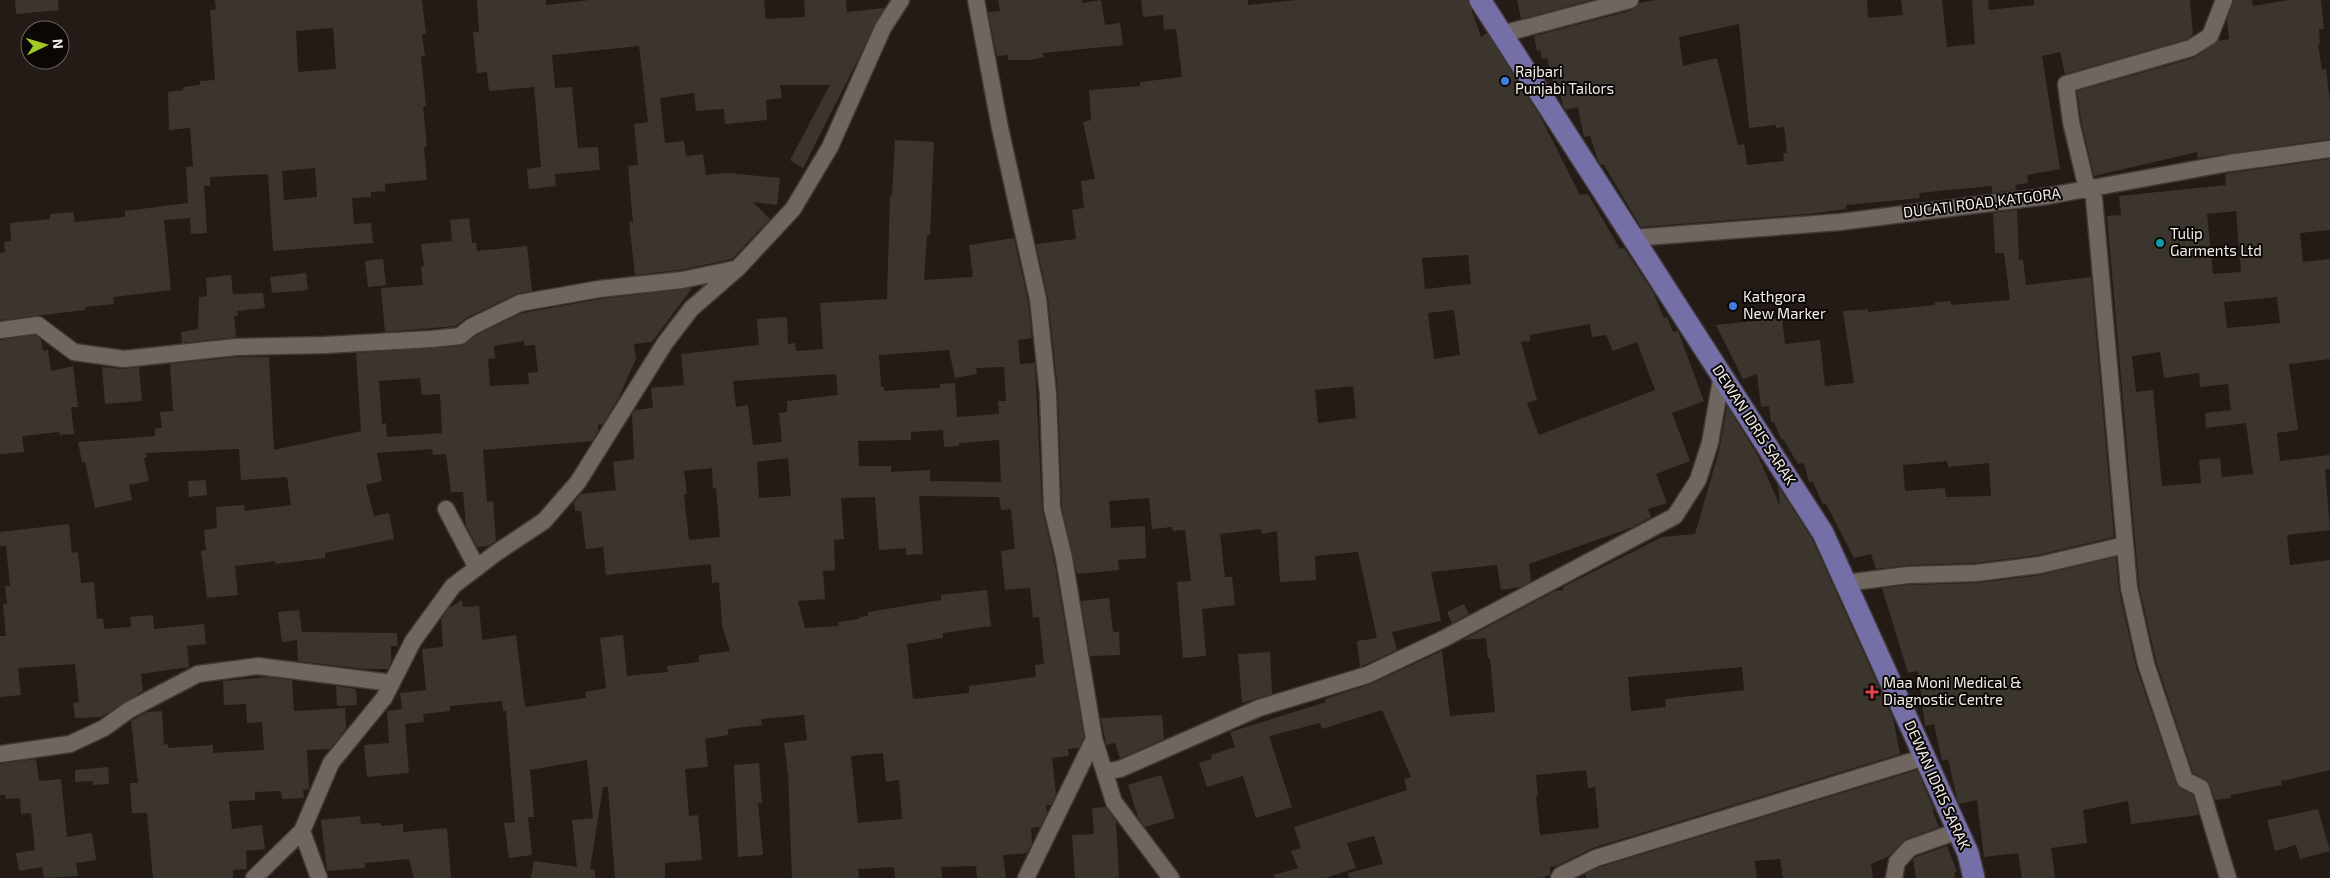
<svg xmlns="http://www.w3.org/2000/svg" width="2330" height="878" font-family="'Exo 2',sans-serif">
<rect width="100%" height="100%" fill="#241b17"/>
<path fill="#3c352d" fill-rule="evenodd" d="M15,0H58L59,10L16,14Z
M215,0H422L426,34H422L425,56H421L426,106L423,107L427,146L424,147L427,180L385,184V191L371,192V197L352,198L354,224L371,223L373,243L273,251L268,174L210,177V186H204L207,233L191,234L190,218L164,220L171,290L113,297L114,304L85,307V310L0,320V253L5,252L4,242L11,241L10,223L50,219V214L73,212L75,222L125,217V211L188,203L186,167L193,166L190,128L169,130L168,92L183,90V87L200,85V81L215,80L210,10L216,9ZM333,28L336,69L298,72L296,31ZM315,168L317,197L284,200L282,171Z
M477,0H546V5L590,0H764L766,19L805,17L804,0H846L847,12L884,8L803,168L790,160L830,85H780L782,98L766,100L767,120L725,124L724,109L696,111L694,93L660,98L665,143L684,141L686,156L703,154L706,175L728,173L780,178L777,205L753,202L770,219L732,259L680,270L635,275L629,222H633L628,166L638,165L634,124L648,122L639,46L552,55L555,88L572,87L578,148L598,147L600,170L555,174L556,186L529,189L527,169L541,167L534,87L489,91L487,72L477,73L473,32H479Z
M998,0H1082V3L1101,0L1105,25L1120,23L1123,45L1043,53L1044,57L1029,60H1008V55L997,56L988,12L1000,11Z
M1141,0H1248V5L1297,0H1468L1481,37L1487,33L1540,116L1580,195L1588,194L1620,249L1624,248L1653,292L1664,318L1667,317L1673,332L1678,331L1704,401L1672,413L1690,461L1656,474L1667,503L1648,509L1651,517L1633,527L1529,564L1531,581L1521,587L1501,590L1497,565L1431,572L1441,621L1392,632L1397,650L1360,667L1357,641L1377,638L1358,552L1315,556L1316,580L1280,582L1277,531L1262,534L1261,529L1220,534L1225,577H1232L1235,605L1202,609L1206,656L1183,658L1177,582L1191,581L1185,530L1173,531L1172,527L1152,529L1149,498L1109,501L1111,528L1145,526L1146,558L1118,560L1119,570L1077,574L1062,507L1058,393L1048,298L1036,244L1076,239L1072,210L1084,208L1081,181L1095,179L1083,122L1091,120L1089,90L1140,86V82L1182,77L1176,29L1164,30L1163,15L1143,17ZM1468,255L1471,284L1425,289L1422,258ZM1454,310L1460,355L1434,359L1428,313ZM1590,324L1592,337L1606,335L1613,351L1637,342L1655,390L1539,435L1527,403L1537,400L1521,342L1530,341V335ZM1353,386L1356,418L1318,423L1315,390Z
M1517,0H1591L1521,19Z
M1656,0H1867L1868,18L1903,15L1901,0H1942L1947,47L1975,44L1972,0H1988L1989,10L2034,5V0H2190L2193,35L2187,39L2065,74L2060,52L2042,56L2060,169L2027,175L2028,183L2015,185L2016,190L1992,193V186L1949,190L1919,193L1920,198L1846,205V209L1809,214L1641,227L1604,165H1601L1598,160L1590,136L1584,137L1578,107L1566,110L1563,106L1558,83L1553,84L1547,58L1542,59L1540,50L1537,51L1534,36L1633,10L1639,3ZM1739,24L1749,128L1776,125V128L1784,127L1787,153H1783L1784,161L1747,165L1744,144L1738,145L1717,58L1683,66L1679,37Z
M2234,0H2252L2253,6L2289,0H2321L2324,29H2319L2320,43L2318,44L2322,70L2326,69L2330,104V139L2198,158L2197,152L2094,176L2081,120L2077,91L2194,58L2218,41L2229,39L2227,19Z
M895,140L934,142L930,235H927L924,280L973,277L969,245L1014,238L1028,301L1032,338L1018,340L1020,364L1035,363L1042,508L1054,560L1084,737L1079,748L1068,749L1069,756L1052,758L1056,794L1051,805H1046L1047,813L1040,827L1031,828L1032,843L1027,853L1003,855L1006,878H977L976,866L941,867L942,878H895L894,867L858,869L859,878H792L788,774L784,743L807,740L804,715L761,719L762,725L728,729V735L705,739L708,767L685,769L689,816L698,815L702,860L665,863V878H615L608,787H603L590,869L595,870V878H531L534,861L577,867L572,820L593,818L587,760L530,770L534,817H528L532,855L509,858L504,823L515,822L506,711H503L502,701L450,706V711L423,714L424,722L405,724L409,773L367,777L364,745L389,743L387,711L402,709L400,693L426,690L422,649L443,647L441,619L449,608L462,600L463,607L479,606L482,640L516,635L525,707L586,698L585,692L606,688L600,638L623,635L627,676L668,672L667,666L699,662V655L730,651L722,625L719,582L712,583L711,564L606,575L603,547L586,549L581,511H575L574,502L581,494L616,490L613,462L634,459L632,414L635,410L653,408L651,388L684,385L681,354L759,345L757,319L787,317L788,344L795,343L796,351L823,349L820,303L887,299L890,196H892ZM949,350L955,378L977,374L976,368L1004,367L1006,401H998L999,414L957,417L955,383L940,384V388L897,390L884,391V387H881L879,355ZM836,374L838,395L787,401V412L779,413L782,442L753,445L748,405L736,407L733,381ZM943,430L944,447L959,446V443L999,440L1001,482L930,481V470L891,472V466H859L858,441L911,440V432ZM788,458L791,496L759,498L757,462ZM712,468L713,489L716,488L720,537L689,540L684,495L687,494L684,471ZM919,496L999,497L1001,510L1011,509L1015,549L1001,551L1005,590L1030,588L1033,618L1039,617L1044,664L1035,665L1036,677L969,686V693L913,699L907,644L943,638V633L991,626L987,590L941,595V600L868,612V616L859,617V619L838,622L839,626L805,628L798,601L825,599L823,571L835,570L834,540L844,539L841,498L875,497L879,550L906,548V555L923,554ZM883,753L886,782L899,780L902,819L858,823L851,756Z
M2330,159V230L2300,233L2303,262L2330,259V359L2289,364L2298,430L2277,433L2280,461L2330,455V469H2325L2330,530L2287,535L2290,565L2330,560V770L2281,781L2282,785L2231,795V798L2215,800L2209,782L2193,773L2156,661L2139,586L2107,216L2121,215L2119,196L2226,185L2225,174ZM2236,211L2241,272L2213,274L2207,214ZM2277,297L2280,323L2227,328L2224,302ZM2160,352L2164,378L2199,373L2200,387L2228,384L2231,410L2205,413L2206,428L2246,423L2253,474L2222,477L2220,458L2199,460L2201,483L2162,486L2153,390L2136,392L2132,356Z
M2017,210L2019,260L2023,259L2026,285L2091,277L2114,537L2038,555L1975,563L1908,565L1876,569L1871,554L1854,558L1826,504H1823L1813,482H1809L1804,463L1798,464L1783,439H1781L1774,422H1771L1769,406L1761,407L1757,374L1743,379L1716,325L1782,318L1785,344L1820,340L1825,386L1854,383L1843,311L1868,309V312L1935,305V302L1951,301V305L2010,300L2004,253H1995L1993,213ZM1947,461L1948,467L1989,463L1991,496L1946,497L1945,488L1905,491L1903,465Z
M469,218L472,243H476L477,251L527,246L532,291L516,294L466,318L456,326L385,332L381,288L423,285L421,267L424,266L421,244L452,241L450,220Z
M383,259L386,285L368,287L365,261Z
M306,273L308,290L272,293L270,277Z
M231,275L233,294L263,293L265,308L237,311L238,316H234L236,337L182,343L181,332L198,329L199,297L207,296L206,278Z
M692,288L652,342L634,344L636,359L618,399L603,424L598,425V431L592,441L483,450L487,502L493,501L496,541L488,546L477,547L466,525L463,492H451L446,454L433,455L432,449L377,453L382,481L366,485L374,516L389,513L394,539L325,553V558L275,564V561L235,566L238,595L207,598L201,551L206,550L204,530L217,528L216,507L244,505L245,511L291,505L287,477L241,480L239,449L146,453L147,457L144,458L149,481L129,485L132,500L95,508L85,462H82L78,442L155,436V428H162L160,412L173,411L170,364L237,357H269L274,450L361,431L356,353L461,346L476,335L523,313L600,299ZM524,341L525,346L535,345L538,372L528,373L529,384L490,386L488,359L495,358L494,346ZM420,378L422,395L440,394L442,433L387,437L386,423L382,424L379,381Z
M35,335L41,340L43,351L48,350L51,371L73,366L78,407H71L74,434L60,435L59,432L22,436L24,452L0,454V340Z
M102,367L123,369L139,367L142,401L105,404Z
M1727,406L1758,456L1780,506L1778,486L1812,539L1893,718L1900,754L1593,848L1556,866L1550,867V875L1542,878H1349L1348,873L1383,864L1374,836L1347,843L1356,868L1325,878H1275L1274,875L1298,868L1291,851L1301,848L1294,827L1407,790L1404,779L1411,777L1382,710L1322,729L1320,723L1269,736L1292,807L1256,818L1243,776L1207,787L1199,763L1212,759L1211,755L1235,747L1230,732L1326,702L1325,699L1371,684L1442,651L1450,716L1495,712L1490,658H1488L1486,638L1463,640L1555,591L1563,590V587L1662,537L1695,534L1719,451ZM1742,667L1744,690L1665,699L1666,707L1631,711L1628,677ZM1586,770L1588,788L1595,787L1599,828L1540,835L1536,797L1538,796L1536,775Z
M206,480L207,495L189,497L188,481Z
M69,524L72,553L78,552L81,583L94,582L97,619L103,618L104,629L131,627L130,617L153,615L154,629L204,624L206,644L187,646L189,667L141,674L143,691L101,717L75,718L73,703L79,702L75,664L18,668L21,695L0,697V636H6L3,604H7L5,586H10L6,546H0V532Z
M2116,557L2119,590L2136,667L2176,783L2181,789L2193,795L2199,815L2131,824L2128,801L2083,810L2087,843L2051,848L2055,878H2022L2018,853L1984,857L1977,800L1959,804L1957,798L1948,759L1942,761L1934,724L1925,726L1918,671L1908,673L1882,588L1909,585L1977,583L2041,575Z
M1109,598L1113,632H1119L1120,655L1090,656L1081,601Z
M1464,604L1469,614L1452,623L1447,612Z
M299,610L302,632L397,633L398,646H391V662L388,669H365L298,661L297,640L282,642L278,612Z
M1270,652L1272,694L1242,703L1238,654Z
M269,677L292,680L294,711L345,708L346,729L330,749L307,750L309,789L303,790L304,798L282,799L281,791L255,792V800L229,801L232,829L262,825L265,849L246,851L247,869L233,870V878H153L147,813H132L130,783H138L131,721L147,712L162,711L164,745L168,744V748L213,745V753L264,750L262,722L247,723L246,704L224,705L223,681Z
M336,686L356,689L357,705L337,706Z
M1162,715L1164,739L1120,758L1115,743L1106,745L1101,718Z
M36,759L39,781L61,779L67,837L92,833L96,860L76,863L78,876L44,878L42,867L19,871L16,853L35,850L31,813L21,814L20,798L6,799L5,795H0V764Z
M759,763L762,803H758L763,855L738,857L734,765Z
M108,767L109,784L93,785V781L75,782V770Z
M1917,770L1934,809H1932L1939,827L1906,839L1889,856L1871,864L1873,878H1783L1780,859L1755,861L1757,878H1586L1585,874L1600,867Z
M1161,775L1175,818L1145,827L1138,817L1128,785Z
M1106,807L1116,821L1119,878H1075L1072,835L1094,834L1092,808Z
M2318,809L2330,851L2300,859L2296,845L2275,851L2267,820Z
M360,816L361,824L381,823V826L403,824V832L447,828L451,878H414L409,859L365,863V868L327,871L321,820Z
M1947,846L1957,872H1954L1955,878H1916L1913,859L1916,857Z"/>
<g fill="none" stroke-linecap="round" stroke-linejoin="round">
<defs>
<path id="minor" d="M976,0L1000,128L1038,299L1048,394L1052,508L1064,558L1094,739L1114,802L1171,878
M1502,34L1630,0
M2093,187L2129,588L2146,664L2185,780L2201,788L2228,878
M2087,189L2071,122L2066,84L2191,48L2210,36L2224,0
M1632,238L1840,222L2048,196L2229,163L2330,149
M0,330L38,325L74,352L124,359L236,347L325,345L432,339L460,336L471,327L520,303L599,289L682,280L735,269
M446,509L477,568
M1845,583L1908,575L1976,573L2040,565L2125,545
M0,754L70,744L104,728L129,710L198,674L258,666L392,683
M1105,772L1120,769L1259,708L1367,675L1443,639L1675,516L1698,480L1710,443L1722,374
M302,831L319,878
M254,878L302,831L331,763L384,698L413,641L453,586L496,553L544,521L578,482L665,343L691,309L738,268L793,209L830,147L883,28L901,0
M1026,878L1094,739
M1559,878L1561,875L1596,858L1925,757
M1894,878L1897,862L1910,848L1958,831"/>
<path id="major" d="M1480,0L1823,533L1968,853L1974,878"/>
</defs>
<use href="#minor" stroke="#403937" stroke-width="19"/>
<use href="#major" stroke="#403937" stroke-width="24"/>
<use href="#minor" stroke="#706660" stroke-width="16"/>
<use href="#major" stroke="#746fa7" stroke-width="21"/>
</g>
<g fill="#3f7fe0" stroke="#0a0705" stroke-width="2">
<circle cx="1505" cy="81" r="5"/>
<circle cx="1733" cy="306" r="5"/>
</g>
<circle fill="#0f9aa8" stroke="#0a0705" stroke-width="2" cx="2160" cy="243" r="5"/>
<path fill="#e0444e" stroke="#0a0705" stroke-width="2" d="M1869.5 684.5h5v5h5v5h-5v5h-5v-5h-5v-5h5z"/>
<g text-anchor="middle" stroke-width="4" stroke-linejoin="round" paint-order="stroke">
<g font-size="15" fill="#f3edea" stroke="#0a0705" text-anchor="start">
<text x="1515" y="77">Rajbari<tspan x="1515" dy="17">Punjabi Tailors</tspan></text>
<text x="2170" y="239">Tulip<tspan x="2170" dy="17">Garments Ltd</tspan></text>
<text x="1743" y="302">Kathgora<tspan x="1743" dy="17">New Marker</tspan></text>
<text x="1883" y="688">Maa Moni Medical &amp;<tspan x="1883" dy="17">Diagnostic Centre</tspan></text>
</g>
<g font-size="15" fill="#f3edea" stroke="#0a0705">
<text transform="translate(1982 203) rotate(-7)" y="5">DUCATI ROAD,KATGORA</text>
<text transform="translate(1754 425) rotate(57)" y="5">DEWAN IDRIS SARAK</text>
<text transform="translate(1937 785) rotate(66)" y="5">DEWAN IDRIS SARAK</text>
</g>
</g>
<g transform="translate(45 45) rotate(85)"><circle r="24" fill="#0a0705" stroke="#676361"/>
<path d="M0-4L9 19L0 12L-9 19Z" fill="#a2c928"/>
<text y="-8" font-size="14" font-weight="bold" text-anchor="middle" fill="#f3edea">N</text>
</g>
</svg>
